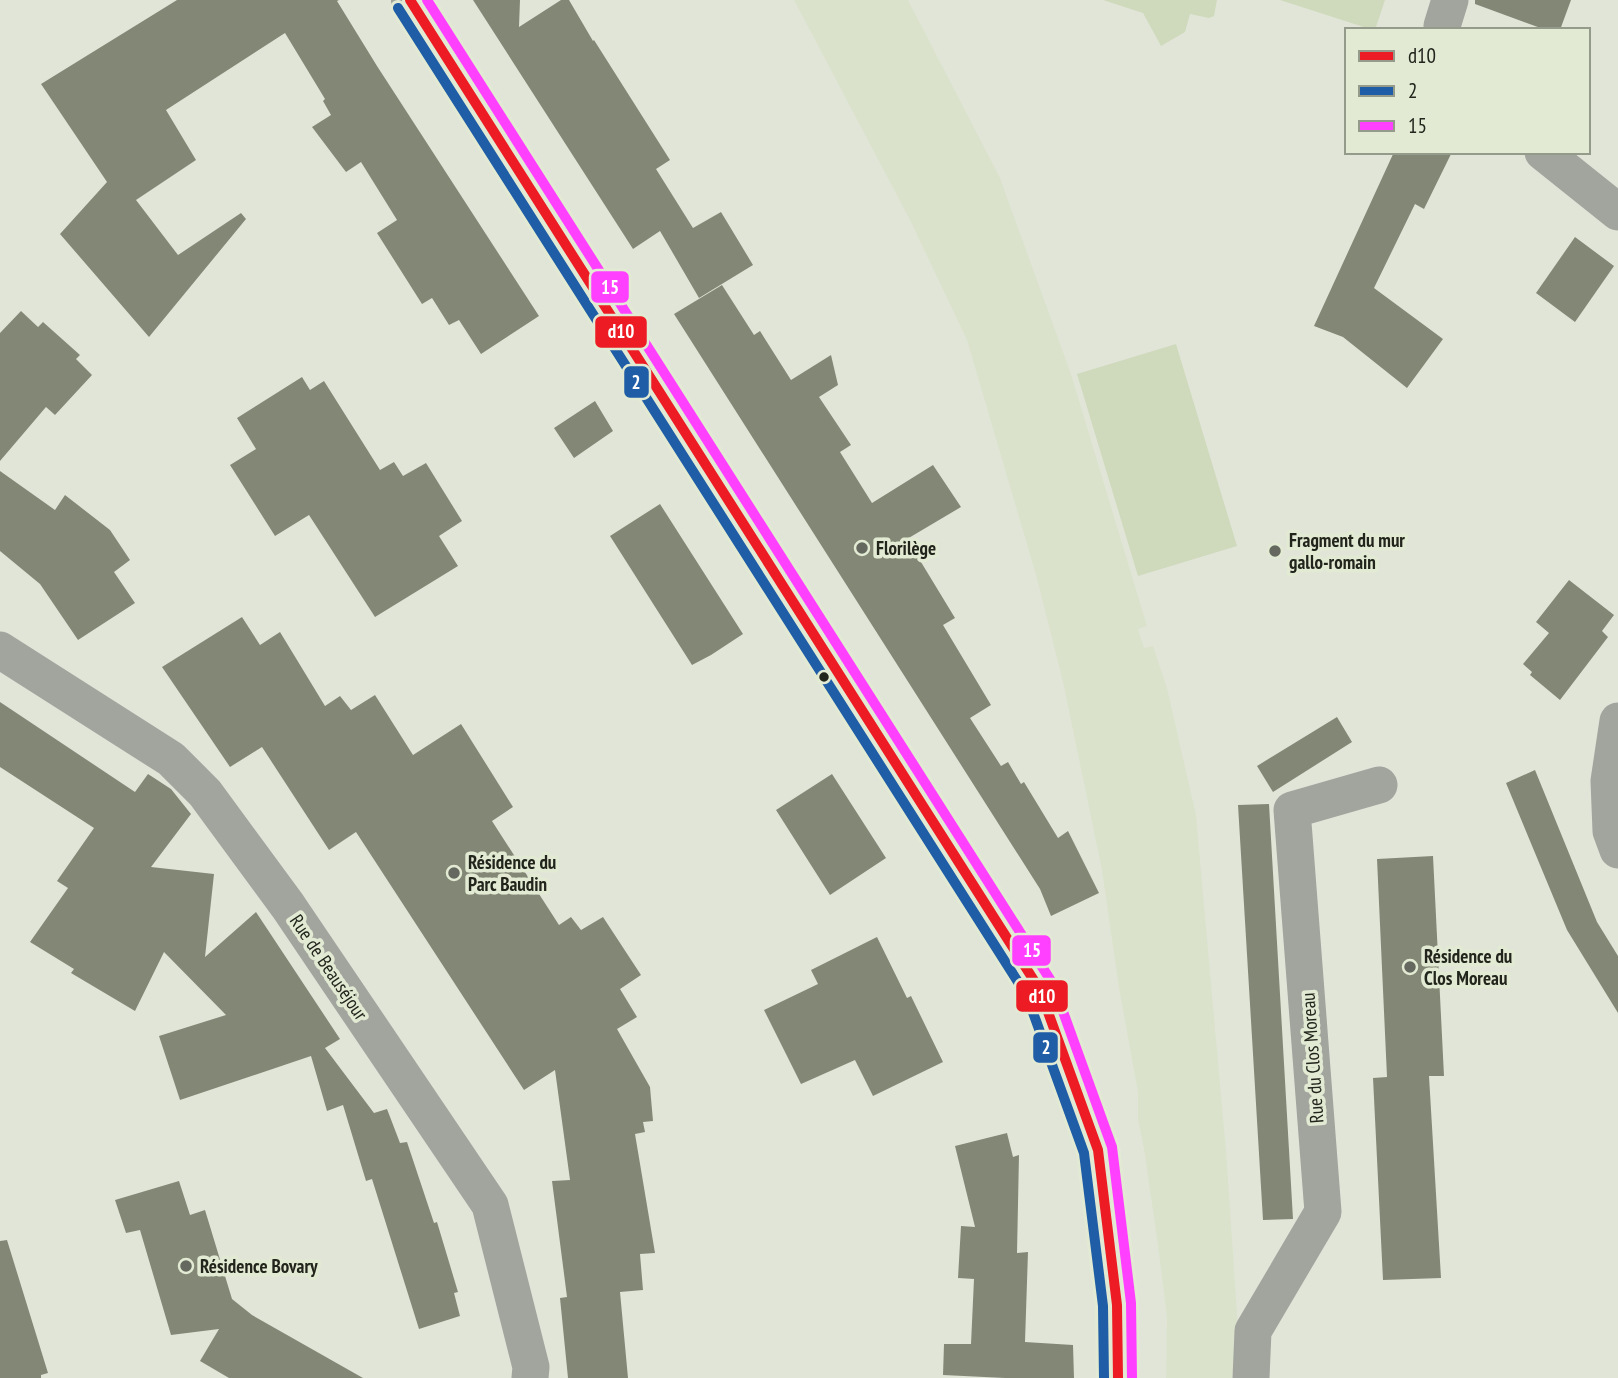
<svg xmlns="http://www.w3.org/2000/svg" width="1618" height="1378" font-family="'PT Sans Narrow',sans-serif">
<rect width="100%" height="100%" fill="#e1e5d8"/>
<path fill="#dae2cb" d="M794,0H908L1000,178L1071,374L1147,626L1138,629L1144,648L1153,646L1167,688L1196,815L1226,1151L1238,1327L1232,1378H1166L1167,1317L1158,1245L1144,1149L1138,1119V1092L1119,988L1102,870L1063,682L1036,575L967,340L910,220Z"/>
<path fill="#cfd9bb" d="M1103,0H1217L1214,16L1209,18L1190,14L1185,32L1161,46L1143,13Z
M1280,0H1385L1375,30H1373Z
M1176,344L1237,546L1138,576L1077,374Z"/>
<path fill="#838876" d="M177,0H339L337,1L377,66L539,316L481,354L459,320L449,325L432,298L422,304L377,233L397,220L361,162L346,172L312,127L331,115L323,101L325,99L285,33L166,110L196,160L136,200L178,255L241,213L246,219L149,337L60,234L107,182L41,84Z
M473,0H520L519,27L561,0H569L593,41L594,40L670,160L656,169L693,228L721,212L753,265L699,298L660,231L633,249Z
M1475,0H1571L1560,30H1546L1475,4Z
M1394,152H1452L1424,209L1415,204L1374,288L1443,339L1407,388L1343,337L1314,326Z
M1575,237L1614,266L1575,322L1536,293Z
M722,285L754,335L760,331L791,380L831,355L838,385L819,397L851,445L840,452L872,503L933,465L961,507L907,539L955,618L943,625L991,705L970,718L1001,766L1008,762L1021,784L1024,782L1058,838L1068,831L1099,893L1051,916L1040,889L674,314Z
M21,311L38,327L43,322L80,355L76,359L92,375L55,415L46,407L0,461V333Z
M302,377L310,390L324,381L380,470L394,462L403,476L426,463L462,521L439,536L458,566L375,617L309,515L275,536L230,465L256,449L237,418Z
M595,401L613,431L574,458L554,428Z
M0,471L55,510L65,495L110,530L130,560L114,572L135,603L78,640L40,584L0,551Z
M660,504L743,634L711,655L692,665L610,536Z
M1569,580L1614,615L1602,631L1608,637L1560,700L1530,675L1532,672L1523,664L1549,633L1536,622Z
M242,617L260,645L280,632L325,706L340,696L351,710L375,695L413,755L461,724L513,807L492,821L559,925L571,917L581,930L603,917L641,975L620,989L637,1017L617,1029L650,1087L653,1121L643,1122L645,1132L635,1134L655,1253L640,1254L643,1290L620,1292L628,1378H568L560,1298L567,1297L552,1181L570,1180L555,1070L524,1090L356,832L329,850L262,747L230,767L162,667Z
M0,702L135,792L148,774L171,789L191,814L151,867L214,874L205,957L256,912L340,1039L325,1048L374,1113L387,1109L400,1143L407,1142L434,1223L437,1222L458,1292L454,1293L460,1316L419,1329L372,1179L366,1181L343,1105L327,1111L311,1056L180,1100L159,1036L226,1015L164,952L135,1011L71,973L74,969L30,942L68,888L57,881L94,828L0,767Z
M1337,717L1352,742L1273,792L1257,766Z
M1535,770L1597,922L1618,956V1013L1567,930L1506,783Z
M832,774L886,858L830,895L776,810Z
M1269,804L1293,1219L1263,1220L1238,805Z
M1433,856L1444,1076H1429L1441,1278L1383,1280L1373,1078L1387,1077L1377,859Z
M877,937L907,998L911,996L943,1062L873,1096L855,1060L801,1084L764,1010L818,984L811,970Z
M1007,1133L1013,1157L1019,1155L1017,1253L1028,1252L1025,1342L1073,1345L1074,1378H1005L943,1375L944,1344H971L974,1279L958,1278L961,1226L975,1227L955,1146Z
M179,1181L190,1215L205,1210L232,1299L252,1315L363,1378H229L200,1361L219,1329L171,1335L140,1230L126,1233L115,1200Z
M7,1240L48,1373L41,1375V1378H0V1241Z"/>
<g fill="none" stroke-linecap="round" stroke-linejoin="round">
<path stroke="#a2a49e" stroke-width="37" d="M1443,30L1442,26L1450,0
M1543,152L1618,212
M0,650L171,759L205,793L288,906L490,1205L531,1367L530,1378
M1618,721L1609,781L1611,831L1618,850
M1251,1378L1253,1331L1323,1212L1292,810L1379,785"/>
<path stroke="#a1a49c" stroke-width="38" d="M410,0L1040,990L1098,1150L1117,1305L1118,1378"/>
<defs>
<path id="bus-1" d="M410,0L1040,990L1098,1150L1117,1305L1118,1378"/>
<path id="bus-2" d="M398,8L1027,996L1084,1153L1103,1306L1104,1378"/>
<path id="bus-3" d="M427,0L1053,984L1112,1147L1131,1303L1132,1378"/>
</defs>
<use href="#bus-1" stroke="#e2ead3" stroke-width="16"/>
<use href="#bus-2" stroke="#e2ead3" stroke-width="16"/>
<use href="#bus-3" stroke="#e2ead3" stroke-width="16"/>
<use href="#bus-1" stroke="#ed1c24" stroke-width="10"/>
<use href="#bus-2" stroke="#1f5da6" stroke-width="10"/>
<use href="#bus-3" stroke="#ff40ff" stroke-width="10"/>
</g>
<g fill="#65685e" stroke="#e2ead3" stroke-width="2.5">
<circle cx="862" cy="548" r="7"/>
<circle cx="1275" cy="551" r="7"/>
<circle cx="454" cy="873" r="7"/>
<circle cx="1410" cy="967" r="7"/>
<circle cx="186" cy="1266" r="7"/>
</g>
<circle fill="#22251c" stroke="#e2ead3" stroke-width="2.5" cx="824" cy="677" r="6"/>
<g text-anchor="middle" stroke-width="7" stroke-linejoin="round" paint-order="stroke">
<g font-size="19" font-weight="bold" fill="#22251c" stroke="#e2ead3" text-anchor="start">
<text x="1289" y="547">Fragment du mur<tspan x="1289" dy="22">gallo-romain</tspan></text>
<text x="876" y="555">Florilège</text>
<text x="468" y="869">Résidence du<tspan x="468" dy="22">Parc Baudin</tspan></text>
<text x="1424" y="963">Résidence du<tspan x="1424" dy="22">Clos Moreau</tspan></text>
<text x="200" y="1273">Résidence Bovary</text>
</g>
<g font-size="19" fill="#22251c" stroke="#e2ead3">
<text transform="translate(329 967) rotate(56)" y="7">Rue de Beauséjour</text>
<text transform="translate(1312 1058) rotate(-94)" y="7">Rue du Clos Moreau</text>
</g>
</g>
<g stroke="#e2ead3" stroke-width="2.5">
<rect x="590" y="270" width="40" height="34" rx="7" fill="#ff40ff"/>
<rect x="594" y="315" width="54" height="34" rx="7" fill="#ed1c24"/>
<rect x="623" y="365" width="27" height="34" rx="7" fill="#1f5da6"/>
<rect x="1011" y="934" width="41" height="33" rx="7" fill="#ff40ff"/>
<rect x="1015" y="979" width="54" height="34" rx="7" fill="#ed1c24"/>
<rect x="1032" y="1031" width="27" height="33" rx="7" fill="#1f5da6"/>
</g>
<g font-size="19" text-anchor="middle" font-weight="bold" fill="#fff">
<text x="610" y="294">15</text>
<text x="621" y="338">d10</text>
<text x="636" y="389">2</text>
<text x="1032" y="957">15</text>
<text x="1042" y="1003">d10</text>
<text x="1046" y="1054">2</text>
</g>
<rect x="1345" y="28" width="245" height="126" fill="#e2ead3" stroke="#959b8a" stroke-width="2"/>
<rect x="1359" y="51" width="35" height="10" fill="#ed1c24" stroke="#959b8a" stroke-width="2"/>
<text x="1408" y="63" font-size="21" fill="#22251c">d10</text>
<rect x="1359" y="86" width="35" height="10" fill="#1f5da6" stroke="#959b8a" stroke-width="2"/>
<text x="1408" y="98" font-size="21" fill="#22251c">2</text>
<rect x="1359" y="121" width="35" height="10" fill="#ff40ff" stroke="#959b8a" stroke-width="2"/>
<text x="1408" y="133" font-size="21" fill="#22251c">15</text>
</svg>
